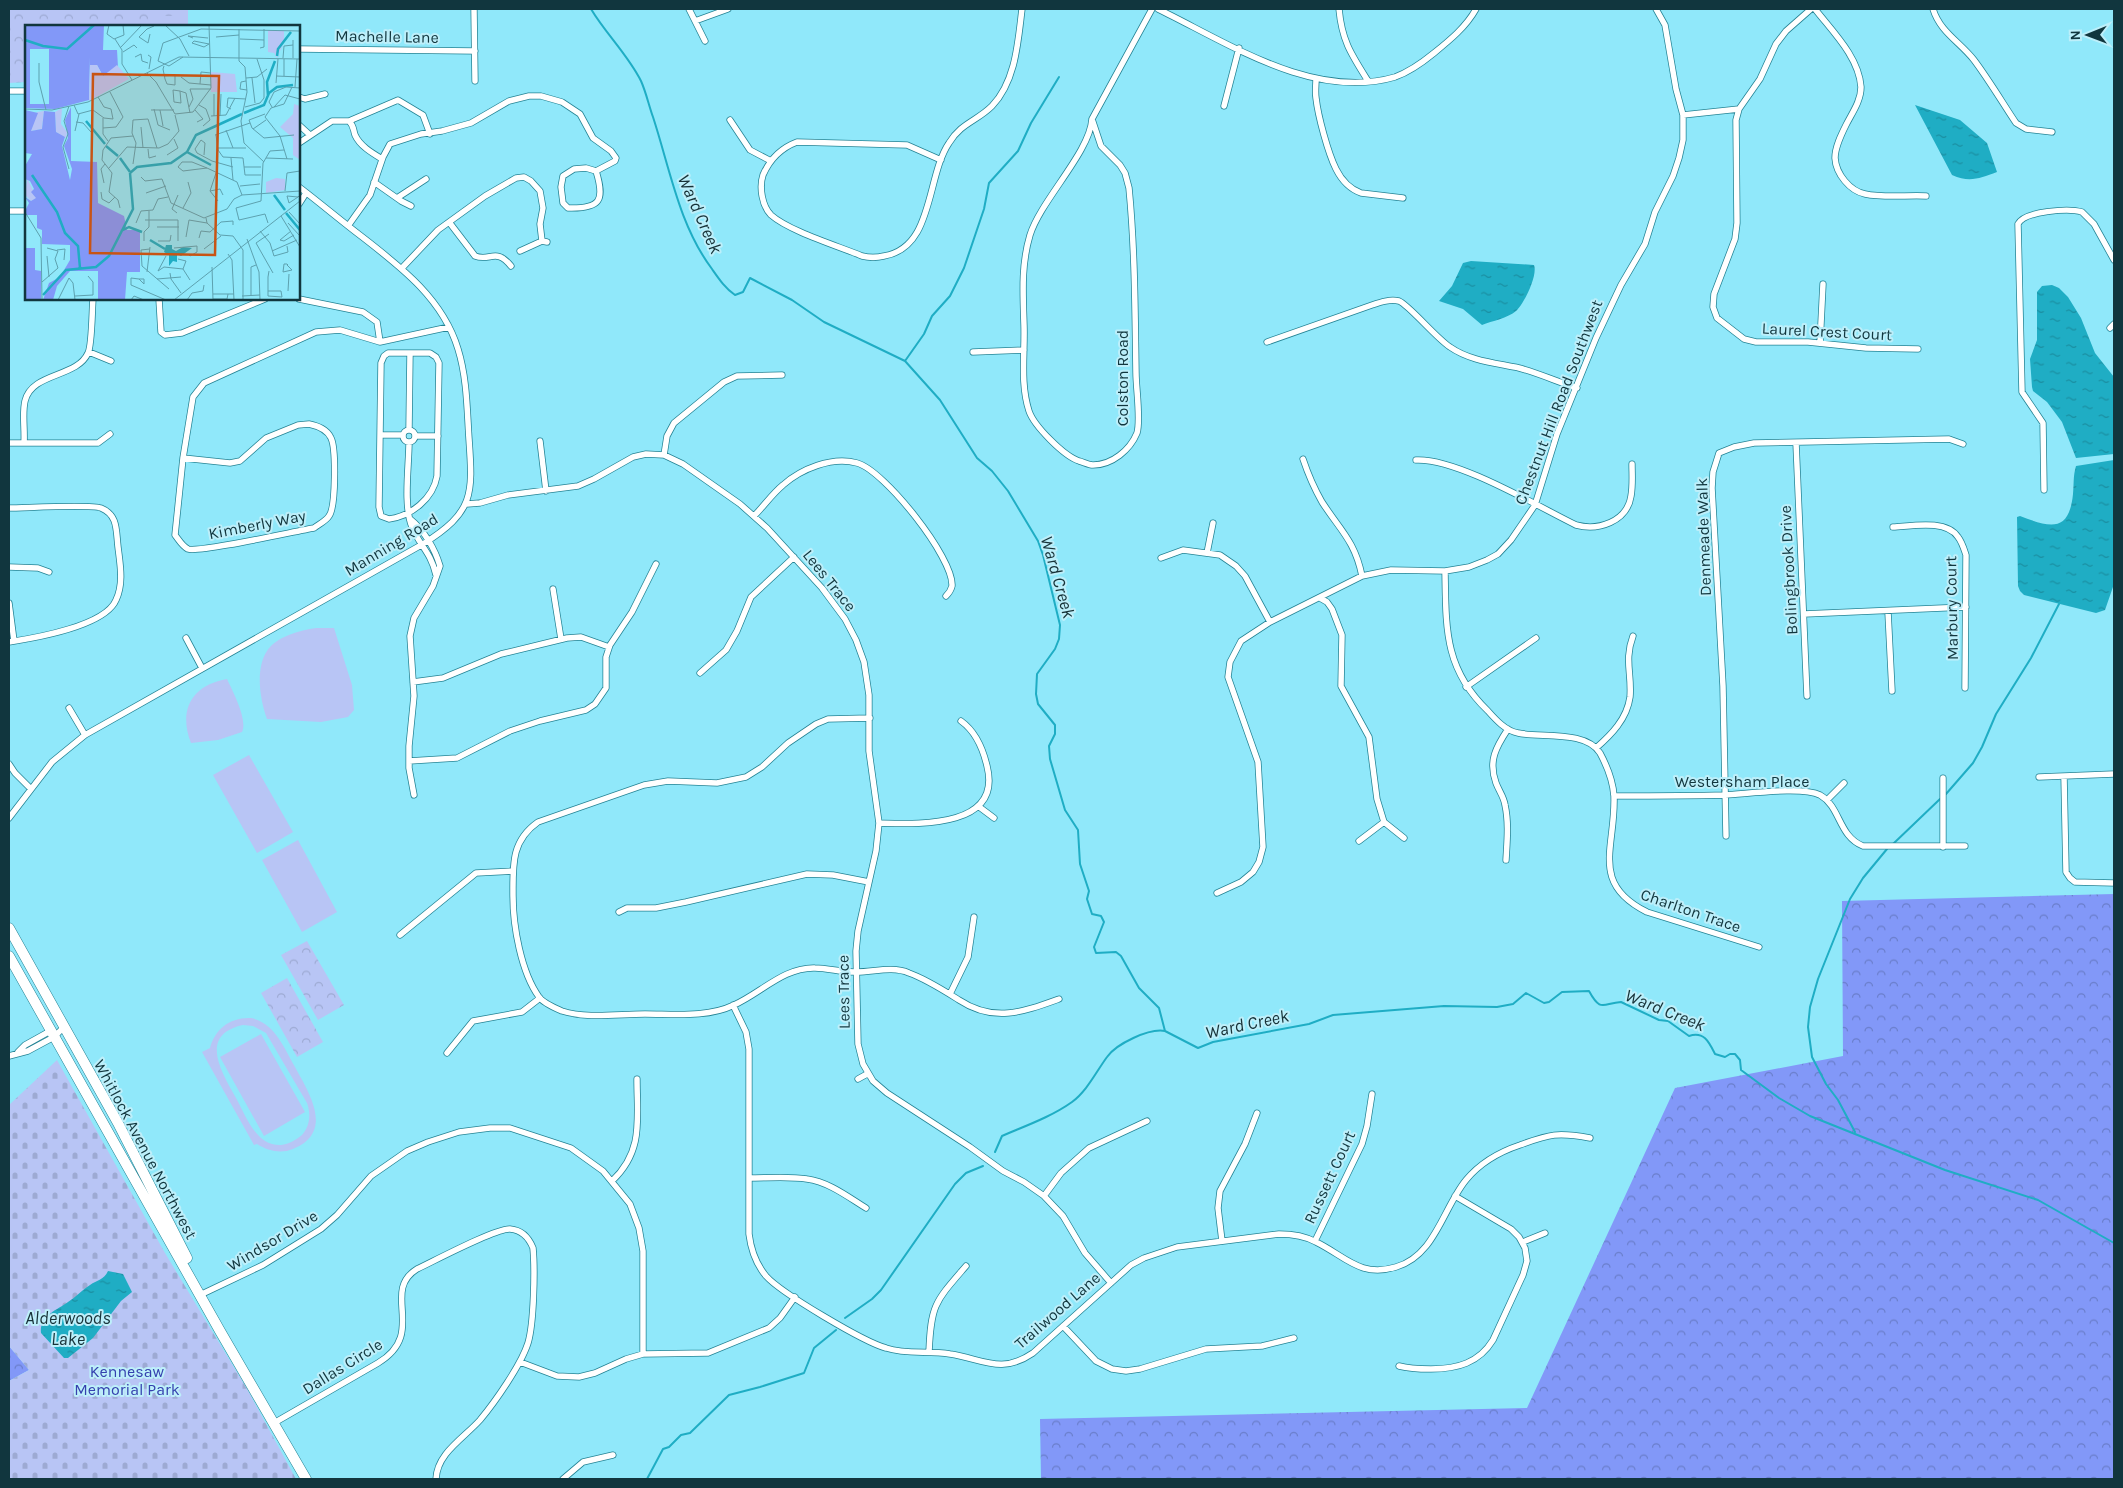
<svg xmlns="http://www.w3.org/2000/svg" width="2123" height="1488" font-family="Karla,sans-serif">
<defs>
<pattern id="forest-crowns" width="20" height="18" patternUnits="userSpaceOnUse" patternTransform="scale(1.25)"><rect width="20" height="18" fill="#8298f8"/><path d="M2 6a3 3 0 1 1 6 0M12 15a3 3 0 1 1 6 0" fill="none" stroke="#697dca"/></pattern>
<pattern id="cemetery-stones" width="16" height="16" patternUnits="userSpaceOnUse" patternTransform="scale(1.25)"><rect width="16" height="16" fill="#b8c5f5"/><path d="M2 7V4a2 2 0 0 1 4 0v3zM10 15v-3a2 2 0 0 1 4 0v3z" fill="#9daad3"/></pattern>
<pattern id="park-crowns" width="20" height="18" patternUnits="userSpaceOnUse" patternTransform="scale(1.25)"><rect width="20" height="18" fill="#b8c5f5"/><path d="M2 6a3 3 0 1 1 6 0M12 15a3 3 0 1 1 6 0" fill="none" stroke="#9daad3"/></pattern>
<pattern id="water-ripples" width="26" height="14" patternUnits="userSpaceOnUse" patternTransform="scale(1.25)"><rect width="26" height="14" fill="#1fadc4"/><path d="M2 4q2-2 4 0t4 0M15 11q2-2 4 0t4 0" fill="none" stroke="#1a8ea1"/></pattern>
</defs>
<rect width="100%" height="100%" fill="#90e8fa"/>
<path fill="url(#forest-crowns)" d="M2114,894V1479H1041L1040,1419L1527,1408L1675,1088L1843,1056L1842,901Z
M9,1346L29,1370L9,1381Z"/>
<path fill="url(#cemetery-stones)" d="M57,1060L165,1253L247,1389L296,1479H9V1381L29,1370L9,1346V1105Z"/>
<path fill="url(#park-crowns)" d="M9,9H188V26H26V82L9,83Z
M307,941L344,1005L318,1020L281,955Z
M287,978L323,1042L297,1057L261,993Z"/>
<path fill="#b8c5f5" fill-rule="evenodd" d="M150,16H180V26H150Z
M316,628H334L352,685L354,710L348,717L321,722L267,719C260,700 255,669 267,651C276,637 300,630 316,628Z
M227,679C233,692 248,720 242,732L218,740L191,743C178,710 192,685 227,679Z
M249,755L293,832L257,853L213,775Z
M298,840L337,912L302,932L262,860Z
M251,1018C275,1023 284,1048 295,1067C309,1093 335,1132 293,1149C281,1154 268,1151 257,1144L254,1145L202,1052L210,1048C215,1029 230,1017 251,1018ZM243,1025L253,1026L266,1033L307,1103C311,1114 310,1126 302,1135C296,1140 289,1144 281,1145C256,1146 246,1116 236,1098C223,1074 197,1035 243,1025Z
M261,1034L305,1112L264,1136L220,1057Z"/>
<path fill="url(#water-ripples)" d="M1915,105L1960,120L1987,143L1997,172C1980,178 1970,183 1952,175Z
M1471,261L1534,265C1538,275 1524,304 1516,311C1508,318 1492,321 1482,325L1463,309L1439,301L1452,286L1463,263Z
M2052,285L2059,288L2068,297L2081,318L2095,353L2114,377V454L2076,458L2062,422L2047,402L2033,391L2032,387L2030,359L2037,340V292L2042,286Z
M2114,460V584L2105,610L2096,613L2024,595L2020,591L2018,586L2017,517L2020,516C2049,527 2069,534 2073,494C2074,484 2073,476 2076,466Z
M108,1271L123,1274L132,1292L121,1301L93,1338L68,1358H64L41,1333C39,1316 57,1310 68,1302C76,1297 82,1290 90,1285C97,1280 104,1280 108,1271Z"/>
<g fill="none" stroke-linecap="round" stroke-linejoin="round">
<path stroke="#1fadc4" stroke-width="2" d="M591,9C606,34 628,55 641,81C646,92 649,106 653,117C670,169 679,225 712,269C719,279 725,288 735,295L743,292L750,278L792,300L824,322L905,361L940,400L977,458L992,471L1008,491L1038,541L1043,555L1060,625L1059,639L1055,649L1037,674L1036,694L1038,704L1055,725V734L1049,746L1050,759L1065,810L1078,830L1080,864L1089,891L1087,899L1092,914L1101,916L1104,922L1094,947L1096,953L1116,952L1121,956L1139,988L1159,1008L1165,1031L1198,1048L1213,1042L1309,1024L1333,1015L1444,1006L1497,1007L1513,1004L1526,993L1544,1003L1549,1002L1562,992L1589,991C1601,1013 1603,1003 1621,1002L1659,1020L1668,1021L1689,1036C1704,1031 1709,1042 1715,1054L1725,1057L1730,1054H1735L1740,1060L1741,1070L1779,1098L1810,1116L1945,1170L2038,1200L2114,1243
M905,361L924,334L932,316L950,296L964,268L984,209L989,183L1018,151L1031,123L1059,77
M1946,794L1973,763L1982,747L1996,714L2031,658L2059,604
M1893,844L1940,799
M1855,1132L1838,1100L1826,1084L1812,1057L1808,1027L1810,1007L1818,979L1850,899L1863,878L1887,849
M995,1152L1002,1136C1025,1126 1051,1117 1072,1102C1087,1091 1096,1072 1107,1057C1116,1044 1149,1028 1165,1031
M845,1318L872,1299L881,1290L955,1184L966,1173L983,1166
M647,1479L663,1449L669,1447L681,1435L690,1433L729,1395L760,1387L804,1373L814,1348L836,1330"/>
<defs>
<path id="street" d="M474,9L475,81
M689,9L705,41
M1158,9C1228,43 1314,101 1395,77C1409,72 1423,62 1434,53C1450,40 1466,27 1476,9
M1339,9C1342,41 1351,54 1368,81
M1815,9C1832,31 1859,57 1861,87C1861,101 1852,113 1846,125C1841,135 1835,147 1835,158C1836,174 1850,191 1865,194C1883,198 1908,195 1926,196
M1933,9C1940,32 1960,42 1974,60C1989,80 2002,102 2016,123L2026,129L2052,132
M695,21L728,9
M299,49L475,51
M1316,79C1316,85 1315,92 1316,98C1318,116 1328,153 1336,169C1341,179 1350,189 1361,193L1403,198
M9,91H26
M299,97L305,99L325,94
M1224,106L1239,48
M1739,109L1736,120L1737,223L1735,239L1714,294L1713,307L1717,318L1744,339L1756,342H1808L1866,348L1918,349
M1683,115L1739,109L1760,79L1776,44L1786,31L1811,9
M1092,119L1101,146L1120,165L1125,173L1129,188C1135,250 1135,311 1136,373C1136,388 1141,420 1137,433C1130,450 1112,465 1093,465C1089,465 1083,462 1079,461C1064,456 1034,426 1029,411C1020,383 1025,354 1024,325C1023,294 1021,265 1030,235C1041,200 1090,152 1092,119L1152,9
M730,120L750,150L771,161
M349,121L398,100L423,115L430,134
M299,125L310,135
M299,143L332,121H349C354,126 353,129 355,135C360,146 372,153 382,159
M941,160L907,145L797,142C781,148 770,159 763,175C759,187 762,206 771,215C789,231 838,246 862,256C870,258 876,258 884,256C934,248 926,177 949,143C961,123 977,121 992,106C1016,81 1018,41 1022,9
M586,168L596,171C605,200 601,209 568,208L563,203L561,187L563,176L574,169Z
M374,182L401,201L411,206
M397,198L426,179
M299,204L306,193
M9,211H26
M449,222L475,256C490,262 496,247 511,266
M348,226L370,195L383,157L390,144L421,134L442,131L471,123L509,101L529,96H541L562,102L580,114L593,138L611,151L616,158L615,161L596,171
M520,251L542,241
M402,268L438,230L485,196L516,178L524,177L531,181L540,191L543,208L540,224L542,241L547,242
M159,299L161,332L165,335L182,333L265,299
M299,299L363,312L377,322L380,342
M2110,328L2114,324
M1267,342L1372,305C1381,302 1390,299 1399,301C1409,305 1436,338 1450,347C1470,361 1496,363 1519,368C1538,373 1558,382 1577,388
M1820,343L1823,284
M89,352L111,361
M973,352L1024,350
M388,353H430L436,357L439,363L437,476C433,499 411,516 389,519L381,516L379,507L381,363L384,356Z
M309,424C318,426 327,429 331,438C336,448 336,507 329,516C326,521 319,524 314,528C296,531 199,553 188,549C182,546 179,540 175,535L183,458L230,463L240,461L266,438L298,425Z
M409,429L410,353
M403 436a6 6 0 1 1 12 0a6 6 0 1 1-12 0Z
M380,435H403
M415,436H438
M540,441L546,491
M409,442C409,466 403,505 412,527C419,545 431,552 436,575
M9,443H98L110,434
M24,443C25,430 22,413 25,401C32,372 77,378 88,353C92,346 92,310 93,299
M1796,443L1807,696
M664,455L667,436L674,423L724,382L737,376L782,375
M183,458L193,397L204,383L316,332L340,330L380,342L449,327
M1303,459C1308,474 1314,488 1322,502C1340,530 1355,541 1362,576
M1416,460C1457,458 1537,506 1576,525C1598,531 1627,522 1631,496C1633,485 1632,474 1632,464
M2044,490L2043,423L2022,392L2018,224C2024,211 2069,208 2082,212L2094,224L2114,260
M467,504L480,503L508,495L578,486L594,479L633,457L646,454L664,455L683,464L740,504L767,528L822,588L845,619L856,640L864,662L869,695V751L879,823L876,851L858,931L856,951L858,1044L863,1064L873,1081L887,1093L970,1147L1003,1171L1024,1182L1044,1196L1063,1216L1085,1253L1111,1283
M9,508C24,508 91,504 101,508C118,515 116,530 118,547C120,564 124,583 116,600C105,626 35,638 9,642
M754,516C764,506 772,494 783,485C801,469 832,456 857,463C884,470 954,558 952,586C951,590 949,593 946,596
M410,519C424,530 435,549 440,566L433,586L414,618L410,636L414,696L409,746V768L414,795
M1893,527C1912,526 1946,519 1958,537C1962,542 1964,549 1966,555L1965,688
M1207,553L1213,523
M1161,558L1183,550L1220,555L1236,566L1245,576L1270,622
M9,567L38,568L49,572
M1445,571C1446,628 1444,669 1488,711C1496,720 1506,731 1518,733C1541,738 1586,730 1600,753C1607,766 1613,782 1614,796C1616,847 1589,883 1647,912L1759,947
M553,589L561,639
M1320,598L1327,602L1332,609L1342,635L1341,686L1369,737L1377,799L1384,822L1404,838
M9,603L14,641
M1888,612L1892,691
M1804,614L1966,607
M186,638L202,668
M700,673L726,650L737,631L751,597L794,557
M413,682L443,678L501,654L567,638L581,637L609,647
M1466,687L1536,638
M69,708L85,735
M870,718L828,719L816,724L788,743L762,767L746,777L717,783L668,781L644,785L538,822C511,841 513,865 513,896C513,926 521,972 539,997C543,1003 555,1008 562,1011C587,1019 618,1014 645,1014C674,1014 707,1018 734,1005C761,993 784,967 815,968C829,968 843,973 857,972C874,972 892,966 909,973C926,979 943,990 959,1000C994,1023 1023,1012 1059,999
M1596,748C1611,735 1627,719 1630,697C1632,674 1624,660 1633,636
M409,761L457,758L510,731L540,721L586,710L595,704L606,688V657L610,645L632,612L656,564
M9,764L15,773L30,788
M2064,776L2066,872L2070,878L2075,882L2114,883
M2039,777L2114,774
M1943,778V847
M1614,796C1651,796 1688,796 1725,795C1747,794 1802,786 1820,795C1841,807 1838,836 1863,846H1965
M1827,800L1844,783
M978,806L994,818
M9,818L52,762L85,735L423,544C474,512 473,495 469,439C467,409 467,378 458,349C443,299 401,267 361,236C340,220 320,203 299,187
M879,823C917,824 1003,829 987,766C983,749 975,731 961,721
M1726,836L1723,686L1712,488L1713,472L1719,453L1734,447L1754,443L1949,439L1963,444
M1359,841L1384,822
M1506,860C1507,842 1509,823 1505,805C1504,797 1499,791 1496,783C1488,761 1496,747 1508,729
M1217,893L1241,882L1253,872L1259,862L1263,847L1258,762L1228,677L1230,662L1241,641L1270,622L1362,576L1391,570L1445,571L1469,567L1487,560L1498,554L1511,540L1535,505L1557,434L1596,338L1621,285L1645,244L1655,212L1673,176L1679,158L1683,140V115L1676,89L1665,25L1656,9
M619,912L627,908H656L686,902L807,874L833,875L869,882
M400,935L476,873L513,871
M950,994L968,957L974,917
M733,1005L746,1032L749,1049V1234C751,1250 756,1264 766,1276C781,1293 864,1342 886,1348C907,1355 929,1350 950,1354C983,1359 1001,1375 1033,1353L1111,1283L1131,1265L1144,1258L1177,1247L1279,1234C1291,1234 1305,1236 1316,1242C1345,1256 1360,1278 1396,1267C1435,1256 1443,1208 1466,1180C1480,1163 1499,1152 1520,1145C1550,1134 1558,1132 1590,1138
M18,1052L25,1045L52,1030
M447,1053L473,1021L522,1012L540,998
M9,1056L28,1051L54,1037L64,1027
M858,1079L867,1074
M749,1178C768,1178 789,1176 807,1179C829,1182 848,1197 866,1208
M612,1181C644,1151 637,1119 637,1079
M1044,1196L1061,1173L1089,1148L1147,1121
M1222,1241L1218,1208L1220,1191L1245,1144L1257,1113
M1315,1241L1362,1144L1367,1126L1372,1094
M1523,1242L1545,1233
M200,1295L263,1265L321,1229L337,1215L371,1176L407,1151L428,1142L459,1132L490,1128H510L571,1148L603,1171L630,1204L639,1228L643,1251V1354
M1063,1326L1096,1361L1112,1369L1126,1371L1140,1369L1206,1349L1262,1346L1294,1338
M929,1352C931,1304 935,1302 966,1266
M520,1362L557,1376L579,1377L595,1373L626,1359L643,1354L708,1353L769,1328L780,1318L795,1297
M1399,1366C1410,1369 1420,1369 1431,1369C1457,1369 1479,1363 1493,1340L1523,1275L1527,1261L1525,1248L1519,1237L1511,1229L1455,1196
M274,1423L378,1363C428,1333 380,1292 417,1269C434,1261 496,1228 510,1229C522,1230 529,1238 533,1248C535,1269 534,1323 528,1343C521,1365 495,1402 480,1420C464,1438 437,1453 436,1479
M563,1479L583,1462L613,1455"/>
<path id="highway" d="M9,928L118,1123L187,1258
M9,956L220,1331L306,1479"/>
</defs>
<use href="#street" stroke="#248394" stroke-width="7"/>
<use href="#highway" stroke="#248394" stroke-width="11"/>
<use href="#street" stroke="#fff" stroke-width="5.5"/>
<use href="#highway" stroke="#fff" stroke-width="10"/>
</g>
<g text-anchor="middle" stroke-width="4" stroke-linejoin="round" paint-order="stroke">
<g font-size="16" fill="#11363e" stroke="#bdeffa">
<text transform="translate(387 36) rotate(1)" y="6">Machelle Lane</text>
<text transform="translate(1827 331) rotate(3)" y="6">Laurel Crest Court</text>
<text transform="translate(1122 378) rotate(-90)" y="6">Colston Road</text>
<text transform="translate(1558 402) rotate(-69)" y="6">Chestnut Hill Road Southwest</text>
<text transform="translate(257 524) rotate(-11)" y="6">Kimberly Way</text>
<text transform="translate(1703 537) rotate(-92)" y="6">Denmeade Walk</text>
<text transform="translate(391 544) rotate(-31)" y="6">Manning Road</text>
<text transform="translate(1788 570) rotate(-93)" y="6">Bolingbrook Drive</text>
<text transform="translate(830 580) rotate(51)" y="6">Lees Trace</text>
<text transform="translate(1951 608) rotate(-91)" y="6">Marbury Court</text>
<text x="1742" y="787">Westersham Place</text>
<text transform="translate(1691 910) rotate(19)" y="6">Charlton Trace</text>
<text transform="translate(843 992) rotate(-91)" y="6">Lees Trace</text>
<text transform="translate(146 1149) rotate(62)" y="6">Whitlock Avenue Northwest</text>
<text transform="translate(1329 1177) rotate(-65)" y="6">Russett Court</text>
<text transform="translate(272 1240) rotate(-31)" y="6">Windsor Drive</text>
<text transform="translate(1057 1310) rotate(-41)" y="6">Trailwood Lane</text>
<text transform="translate(342 1366) rotate(-32)" y="6">Dallas Circle</text>
</g>
<g font-size="16" fill="#3540ae" stroke="#bdeffa">
<text x="127" y="1377">Kennesaw<tspan x="127" dy="18">Memorial Park</tspan></text>
</g>
<g font-size="18" font-style="italic" fill="#173238" stroke="#bdeffa">
<text transform="translate(700 214) rotate(66)" y="6">Ward Creek</text>
<text transform="translate(1058 577) rotate(74)" y="6">Ward Creek</text>
<text transform="translate(1665 1010) rotate(22)" y="6">Ward Creek</text>
<text transform="translate(1247 1024) rotate(-12)" y="6">Ward Creek</text>
<text x="68" y="1324">Alderwoods<tspan x="68" dy="21">Lake</tspan></text>
</g>
</g>
<g transform="translate(25 25)">
<rect width="275" height="275" fill="#90e8fa"/>
<path d="M269,79L275,81V135L268,130V113L255,102L268,89ZM37,83L36,99L42,107L41,113L31,107L30,87ZM19,86L17,104L6,106L12,87ZM2,153L12,173L6,176L0,170Z" fill="#b8c5f5"/>
<path d="M79,0L78,25H92L93,42L78,51L72,40H65V32L64,75L30,84L0,83V1ZM5,24H24V79H5ZM46,82V136L72,137L73,178L99,191L102,205H115V247H102L100,275H73V246H45L32,261L28,275H18L24,258L35,252L45,235V220L17,219V205L12,203V190H2L0,186L4,178L0,172L6,176L11,173L6,167L9,164L5,156L0,154V141L7,129L0,128V85L13,88L6,106L17,104L19,86L30,87L31,107L40,112L37,121L45,155L47,144L39,121L43,113L40,95ZM0,223H10V245L16,246V275H0Z" fill="#8298f8" fill-rule="evenodd"/>
<path d="M243,5L259,6V17L252,33L249,28L243,27ZM65,40H72L78,51L92,40L104,54L64,76Z" fill="#b8c5f5"/>
<path d="M186,47L210,49L212,67H186ZM251,153L260,154V165L241,168V157Z" fill="#b8c5f5"/>
<path d="M141,220H147V224L151,226L158,222L167,223L156,231L152,229V237L148,236L144,241V230L139,227Z" fill="#1fadc4"/>
<path fill="none" stroke="#1fadc4" stroke-width="2.5" d="M0,15L18,21L42,24L69,0M252,31L253,24L266,7M243,71L242,57L250,36M219,88L239,80L244,68L252,62L268,60M61,96L80,119M81,121L93,131M162,127L186,140M95,133L105,147M105,148L112,142L146,138L162,127L171,110L217,89M7,150L32,187L40,208L53,221L55,243M249,170L260,185M261,188L275,205M96,206L104,202L117,207M125,215L140,224M18,270L41,245L71,242L84,231L108,184L105,148"/>
<path fill="none" stroke="#5da1af" stroke-width="1" d="M84,0L82,9L89,14L99,10L98,0M140,0L155,14L164,31M214,4V36L220,42L222,67L216,96L219,118L239,137M125,9L123,18L114,12L122,4L129,1M191,12L214,10M168,13L163,11L183,13M90,14L97,25V39L107,55M215,14L239,15M184,19L179,22L167,18L169,16L184,19M95,23L117,0M235,23L239,22V4M98,27L109,20L112,23M123,30L126,32L124,44M110,32L116,29L117,36L123,38M158,32L144,41L133,36L138,18L176,4L275,6M258,33L259,21L268,20M268,33V15M14,38V57L21,85M139,41L138,44L140,54L142,59L150,60V50L139,51M122,48L131,57L150,89L168,87L186,63L184,0M186,48L176,47L175,59L186,60M251,51L275,52M259,51V34M156,52L164,58L175,59M221,53L232,52L242,44M227,53L230,78M221,56L216,57L215,64L222,65M251,58L253,34M270,62L272,34M148,65L155,66L156,78L149,77ZM155,66L161,68L165,88M49,80L53,89L68,85L79,93L88,94L86,84L79,82L73,72M174,80L181,84L185,95L178,101M44,81L39,96L43,109L38,122L44,144M164,82L168,74L165,64H186M220,82L235,78L239,73V55L232,34M247,82L244,77L249,67L261,62L275,63M249,82L260,70L275,74M0,84L27,85L63,77L154,32L275,34M129,84L133,100L145,105M206,84L202,82L203,73L221,74M126,85H149M135,85L138,101M170,85L178,94L172,97M240,89L224,95L227,103L239,113L269,110M186,91L201,90L210,73M189,91V69M195,91L196,69M78,93V109L83,116M51,97L58,98L66,107M116,102L118,123M78,103L91,102L98,92L85,67M228,104L241,95M201,105L208,123M50,106L54,89M190,110L225,98M191,110L193,125L198,132L218,133L220,150H236M192,123H221M123,124L124,133L131,131M142,130L153,123L149,114M179,130L180,118L176,115L170,124L172,128L187,136L208,142M206,133L208,155M241,133L268,134M262,134L255,111L240,92L246,83L259,79L267,62M108,139L111,118L107,108L108,95L123,94L132,123M219,142H236M84,143L102,122L134,123L143,119L154,106L150,90M182,143L167,137H157L153,142L158,146L182,143L212,157L217,170M191,148L185,166L193,176M116,152L120,156L137,154L146,178L179,193L202,184L209,174L217,170L275,166M79,158L76,144L80,139M215,161L235,159M185,166L195,164L198,170M260,166L262,148L275,146M76,167L77,174L84,178L90,172M121,168L141,161M273,172L262,171L264,178L273,172L274,171M95,183L93,175L84,167L87,148L77,135L78,125L86,113L108,111M158,183L166,168L163,157M0,187L16,213L17,275M264,187L275,199M152,188L147,184L153,170M256,191L275,222M181,193L182,198L195,210L208,211L218,225V275M120,195H153V216M111,198L116,186L128,185L133,174L143,172M243,198L240,189L214,195L211,183L236,176L238,138L245,126L259,125M263,198L275,211M132,202H154M235,206L245,218L249,231L263,227L262,221M266,206L255,215L259,216L269,210M244,209L231,218L248,248M161,212L164,195L182,198M174,213L176,206L185,207L196,197L208,196V200M222,214L234,247L235,275M119,216V207L124,202V186M133,216H145L146,210M149,223L172,221V227L165,231L163,229M125,224L116,225L117,241L144,264M179,224L196,211M32,225L40,224L39,235M247,226L272,215M203,229L207,235L209,275M22,231L24,252M141,231L133,246L139,242L158,244L165,255M153,234L161,236L158,244M262,240L267,245L258,247L259,239H262L263,240M187,242L188,275M122,247L125,222M145,248L146,254L156,268M114,254L106,253V260L141,275M114,254H119V259ZM132,254L156,252M17,257L33,243L30,234L33,226L22,223M243,266H256L257,272L243,271V252L244,246M263,266L264,249M188,269H209M226,270V242L231,240M50,271L68,270V257L63,251M217,271L235,270M188,274H202L203,269M33,275L44,253L48,258L50,275M106,275L109,271L119,275M149,275L275,176M162,275L167,268L178,266L179,260"/>
<path fill="#c85414" fill-opacity="0.15" stroke="#c85414" stroke-width="2.5" d="M68,49L194,51L190,230L65,228Z"/>
<rect width="275" height="275" fill="none" stroke="#11363e" stroke-width="2.5"/>
</g>
<rect width="2123" height="1488" fill="none" stroke="#11363e" stroke-width="20"/>
<g transform="translate(2088 35) rotate(269)" stroke="#bdeffa" stroke-width="4" paint-order="stroke">
<path d="M0-4L9 19L0 12L-9 19Z" fill="#11363e"/>
<text y="-8" font-size="14" font-weight="bold" text-anchor="middle" fill="#11363e">N</text>
</g>
</svg>
